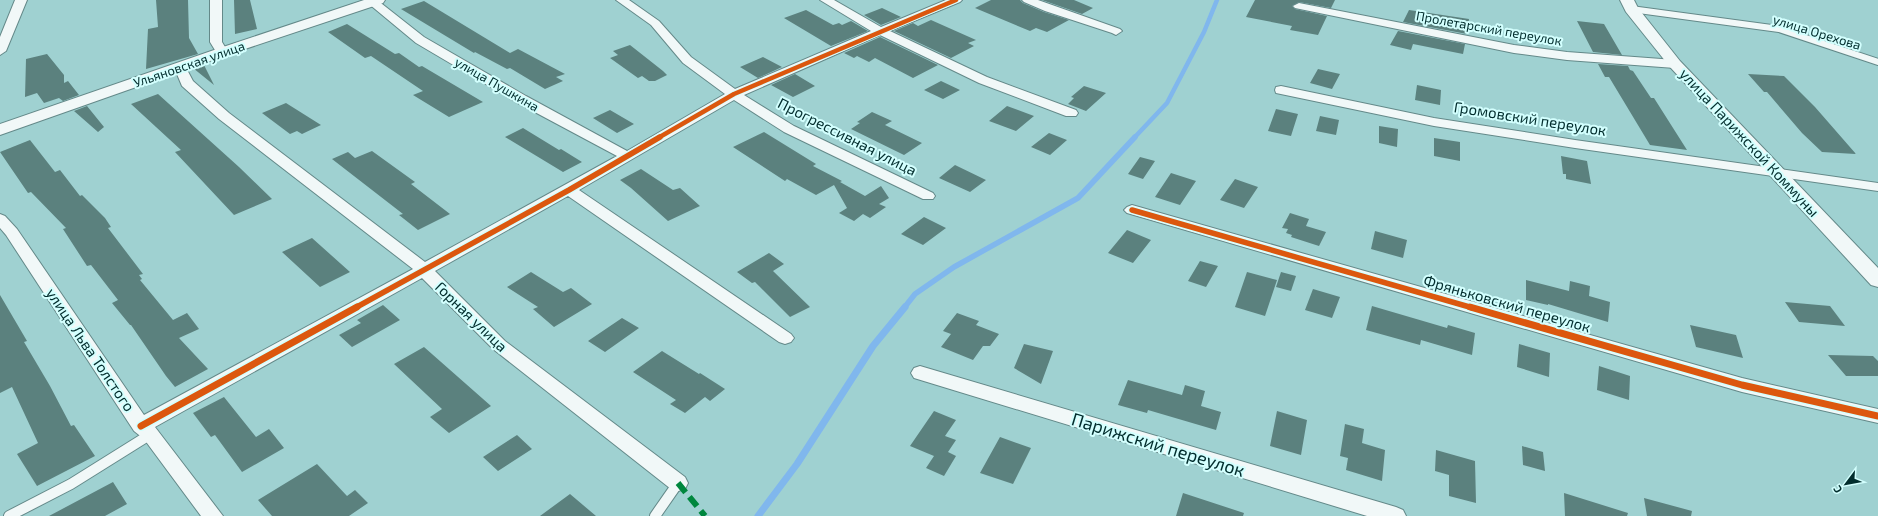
<svg xmlns="http://www.w3.org/2000/svg" width="1878" height="516" font-family="'Exo 2',sans-serif">
<rect width="100%" height="100%" fill="#9fd1d1"/>
<g fill="none" stroke-linecap="round" stroke-linejoin="round">
<path stroke="#80b7ed" stroke-width="4.5" d="M1134,138L1167,103L1204,32L1217,0"/>
<path stroke="#80b7ed" stroke-width="5.5" d="M904,308L915,294L954,267L1078,198L1135,137"/>
<path stroke="#80b7ed" stroke-width="7" d="M758,516L797,464L873,346L905,307"/>
</g>
<path fill="#5b817e" d="M156,0H188L189,38L198,54L146,69L148,29L158,27Z
M234,0H250L257,29L235,34Z
M991,0H1020L1023,3L1044,12L1069,20L1047,32L1036,28L1030,31L975,8Z
M1042,0H1074L1093,8L1082,14Z
M1255,0H1335L1331,8L1299,2L1292,6L1295,9L1327,16L1318,35L1290,30L1292,26L1246,17Z
M424,1L510,53L518,49L565,74L556,77L563,81L545,89L510,68L507,69L475,52L474,53L401,9Z
M882,8L901,17L881,25L864,15Z
M806,10L833,25L839,23L842,25L851,21L868,31L831,46L784,18Z
M1409,10L1469,19L1467,34L1403,22Z
M931,20L976,40L968,43L974,46L951,58L894,31L913,23L918,26Z
M1577,21L1604,24L1622,55L1593,52Z
M347,24L395,54L399,53L419,67L422,66L483,102L449,117L413,95L423,91L371,56L365,58L328,32Z
M1398,31L1465,44L1463,54L1413,44L1411,50L1390,45Z
M880,37L938,65L913,78L875,58L869,62L857,56L854,58L844,53Z
M630,45L663,71L667,75L655,81H649L642,76L638,78L610,58L618,55L613,51Z
M47,54L64,75V83L68,81L79,95L63,101L59,98L44,103L37,93L25,97L26,59Z
M763,57L782,67L758,78L740,67Z
M1598,64L1628,66L1630,70L1633,71L1651,98H1654L1687,150L1650,145L1609,77H1605Z
M204,65L214,85L193,68Z
M1318,69L1340,74L1332,89L1310,83Z
M795,74L815,86L793,97L771,85Z
M1748,74L1784,76L1815,107L1856,154L1822,152L1802,133L1767,92H1764Z
M941,81L960,90L943,99L924,90Z
M1417,85L1441,90L1440,105L1415,100Z
M1084,86L1106,93L1086,111L1068,104L1074,98L1071,97Z
M158,94L239,167L272,199L234,215L175,152L181,150L131,104Z
M286,103L321,125L302,134L297,131L290,134L262,113Z
M87,106L104,127L98,132L74,111Z
M1007,106L1034,116L1016,131L989,121Z
M1276,109L1298,114L1291,136L1268,131Z
M610,110L634,124L617,133L593,118Z
M872,112L892,121L885,125L922,143L904,155L851,129L860,123L857,122Z
M1320,116L1339,120L1336,135L1316,131Z
M1379,126L1398,129L1397,147L1379,143Z
M523,128L559,150L561,149L582,162L563,172L505,137Z
M764,132L816,164L813,166L842,181L840,182L865,196L881,186L889,198L879,204L886,207L870,218L863,214L854,221L839,213L847,208L834,185L816,195L787,179L785,181L733,147Z
M1049,133L1067,140L1050,155L1031,147Z
M1434,138L1460,142V161L1434,156Z
M30,140L55,172L60,170L80,196L82,195L105,218L111,227L108,228L143,274L139,275L142,279L140,280L173,320L187,313L199,329L179,338L208,369L175,387L166,376L131,325H130L112,303L118,300L91,265L87,266L63,229L66,228L31,192L28,193L0,152Z
M372,151L415,182L411,184L450,214L418,230L399,215L403,214L332,159L348,152L355,158Z
M1561,156L1587,161L1591,184L1566,179V174H1563Z
M1140,157L1155,161L1143,179L1128,174Z
M955,165L986,180L970,192L939,178Z
M641,169L673,190L680,188L700,206L668,221L631,188L620,180Z
M1171,173L1196,181L1180,205L1155,197Z
M1235,179L1258,187L1244,208L1220,200Z
M1290,213L1309,219L1306,226L1326,232L1319,246L1291,237L1292,235L1286,233L1288,229L1282,228Z
M924,217L946,228L923,245L901,234Z
M1127,230L1151,240L1133,263L1108,253Z
M1375,231L1407,240L1403,258L1371,249Z
M312,238L350,272L320,287L282,252Z
M769,253L784,264L773,271L810,307L790,317L755,282L752,283L737,272Z
M1200,261L1218,266L1206,287L1188,281Z
M531,272L563,292L571,288L592,304L554,327L533,309L538,307L507,287Z
M1247,272L1277,280L1265,316L1235,307Z
M1281,272L1296,276L1291,291L1276,287Z
M1526,280L1569,291L1570,281L1590,286L1589,296L1610,302L1608,322L1548,304V305L1526,300Z
M1313,289L1340,297L1332,318L1305,310Z
M0,295L27,341L24,342L50,386L71,426L74,425L95,456L37,486L17,454L38,443L12,387L0,393Z
M1785,302L1830,306L1845,326L1799,322Z
M383,305L400,320L352,347L339,335L361,323L357,320Z
M1372,306L1447,328L1448,325L1475,333L1472,355L1421,340L1420,345L1366,330Z
M957,313L979,321L976,325L999,334L990,346H983L973,360L941,347L951,334L943,331Z
M622,318L639,328L605,352L588,341Z
M1690,325L1736,335L1743,358L1696,347Z
M1024,344L1053,351L1041,384L1014,368Z
M1519,344L1550,353L1549,377L1517,367Z
M424,347L491,406L449,433L430,417L442,409L394,364Z
M662,351L699,374L700,373L725,389L710,401L705,397L685,413L670,404L676,400L633,372Z
M1828,355L1873,356L1878,361V376H1846Z
M1599,366L1630,376L1629,400L1597,390Z
M1128,380L1182,395L1185,385L1205,391L1201,406L1221,412L1216,430L1148,410L1147,413L1118,405Z
M224,397L256,437L269,429L284,448L242,472L215,435L211,437L193,413Z
M934,411L956,420L945,436L956,440L948,452L956,456L944,476L926,468L934,456L910,446Z
M1277,411L1307,420L1301,455L1270,446Z
M1345,424L1364,429L1362,443L1385,450L1382,481L1346,470L1348,458L1340,456Z
M517,435L532,449L498,471L483,457Z
M1000,437L1031,448L1013,484L980,473Z
M1522,446L1543,452L1545,471L1523,465Z
M1436,450L1475,461L1476,503L1449,496V475L1435,471Z
M317,464L347,496L355,490L368,503L349,516H272L258,500Z
M113,482L127,504L105,516H49Z
M1183,493L1244,513L1243,516H1176Z
M1564,493L1628,513L1627,516H1565Z
M570,494L596,516H540Z
M1644,498L1692,511L1691,516H1647Z"/>
<g fill="none" stroke-linecap="round" stroke-linejoin="round">
<defs>
<path id="service-far1" d="M1631,9L1779,29L1878,62"/>
<path id="service" d="M9,516L71,484L151,434
M655,516L678,483"/>
<path id="minor" d="M15,0H27L6,51L0,55V37Z
M210,0H222V42L228,52L226,55H218L210,42Z
M369,0H377L424,37L526,96L627,151L725,94L683,63L651,25L616,0H629L659,21L691,57L735,89L871,31L820,0H834L881,27L946,0H962L960,2L890,31L987,77L1076,110L1078,113L1076,116H1066L979,83L880,35L744,95L794,126L933,193L935,196L933,199H923L784,132L734,100L579,190L791,334L794,338L791,342L785,344L779,342L568,196L435,271L505,341L685,477L688,483L685,489L678,491L671,489L493,349L422,278L155,427L223,516H201L144,439L134,431L6,235L0,228V214L5,216L17,229L144,415L413,269L219,119L182,86L174,67L176,64H184L193,81L229,113L425,262L617,156L516,102L416,43L369,4L367,2Z
M1022,0H1038L1120,29L1122,31L1116,35L1112,33L1045,11L1024,2Z
M1299,3L1514,45L1567,52L1675,60L1679,61L1681,64L1679,67L1675,68L1567,60L1514,53L1295,8L1293,6Z
M1281,86L1434,118L1575,140L1878,183V191L1575,148L1434,126L1276,93L1275,90L1276,87Z
M1132,205L1742,378L1878,409V423L1742,392L1127,213L1124,210L1127,207Z
M920,366L1396,507L1403,510L1406,516H1367L914,378L911,373L914,368Z"/>
<path id="tertiary" d="M364,0H385L383,3L227,55L0,135V124L217,49Z
M1620,0H1634L1638,8L1680,61L1878,268V287L1871,285L1670,67L1626,12Z"/>
</defs>
<use href="#service-far1" stroke="#648989" stroke-width="8"/>
<use href="#service" stroke="#648989" stroke-width="12"/>
<use href="#minor" stroke="#648989" stroke-width="2"/>
<use href="#tertiary" stroke="#648989" stroke-width="2"/>
<use href="#service-far1" stroke="#f1f8f8" stroke-width="6"/>
<use href="#service" stroke="#f1f8f8" stroke-width="10"/>
<use href="#minor" fill="#f1f8f8" fill-rule="evenodd"/>
<use href="#tertiary" fill="#f1f8f8" fill-rule="evenodd"/>
<path stroke="#00873e" stroke-width="6" stroke-dasharray="12 6" stroke-linecap="butt" d="M678,483L705,516"/>
<defs>
<path id="cycleway-far2" d="M658,138L734,94L956,0"/>
<path id="cycleway-far1" d="M1132,210L1473,308
M355,308L569,190L660,137"/>
<path id="cycleway" d="M1470,307L1742,385L1878,416
M141,426L357,307"/>
</defs>
<use href="#cycleway-far2" stroke="#d3fffe" stroke-width="6"/>
<use href="#cycleway-far1" stroke="#d3fffe" stroke-width="8"/>
<use href="#cycleway" stroke="#d3fffe" stroke-width="10"/>
<use href="#cycleway-far2" stroke="#dc570e" stroke-width="4.5"/>
<use href="#cycleway-far1" stroke="#dc570e" stroke-width="5.5"/>
<use href="#cycleway" stroke="#dc570e" stroke-width="7"/>
</g>
<g text-anchor="middle" stroke-width="4" stroke-linejoin="round" paint-order="stroke">
<g font-size="13" fill="#022d2d" stroke="#d3fffe">
<text transform="translate(1489 28) rotate(10)" y="5">Пролетарский переулок</text>
<text transform="translate(1817 32) rotate(17)" y="5">улица Орехова</text>
<text transform="translate(189 64) rotate(-19)" y="5">Ульяновская улица</text>
<text transform="translate(497 84) rotate(30)" y="5">улица Пушкина</text>
</g>
<g font-size="15" fill="#022d2d" stroke="#d3fffe">
<text transform="translate(1530 119) rotate(9)" y="5">Громовский переулок</text>
<text transform="translate(847 137) rotate(27)" y="5">Прогрессивная улица</text>
<text transform="translate(1749 143) rotate(47)" y="5">улица Парижской Коммуны</text>
<text transform="translate(1507 304) rotate(16)" y="5">Фряньковский переулок</text>
<text transform="translate(471 317) rotate(44)" y="5">Горная улица</text>
<text transform="translate(90 350) rotate(56)" y="5">улица Льва Толстого</text>
</g>
<g font-size="18" fill="#022d2d" stroke="#d3fffe">
<text transform="translate(1158 445) rotate(17)" y="6">Парижский переулок</text>
</g>
</g>
<g transform="translate(1846 484) rotate(238)" stroke="#d3fffe" stroke-width="3" paint-order="stroke">
<path d="M0-3L7 15L0 10L-7 15Z" fill="#022d2d"/>
<text y="-6" font-size="11" font-weight="bold" text-anchor="middle" fill="#022d2d">С</text>
</g>
</svg>
